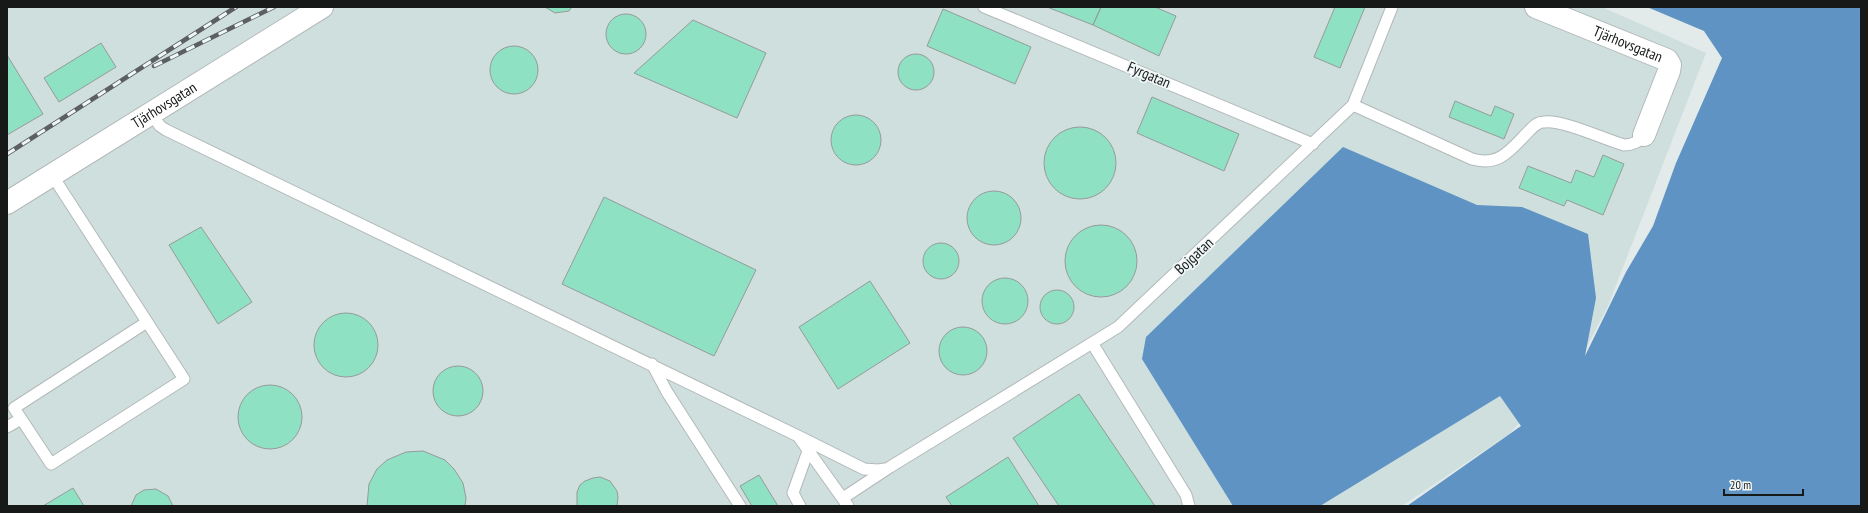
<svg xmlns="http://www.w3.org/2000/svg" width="1868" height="513" font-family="'PT Sans Narrow',sans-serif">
<rect width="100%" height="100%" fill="#e3eaea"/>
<path fill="#cedfde" d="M7,7H1602L1706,53L1608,306L1582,356L1509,434L1402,506H7Z"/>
<path fill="#5e93c3" d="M1647,7H1861V506H1407L1521,426L1500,396L1320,506H1233L1142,359L1146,337L1343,147L1477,205L1522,207L1588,234L1596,298L1585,356L1626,272L1653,226L1676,163L1722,58L1704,31Z"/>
<path fill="#8fe1c3" stroke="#969b99" d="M545,7H572L569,11L555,13Z
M1047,7H1101L1093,25Z
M1101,7H1155L1176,16L1159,56L1093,25Z
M1335,7H1365L1340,68L1314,57Z
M943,9L1031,47L1015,84L927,46Z
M606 34a20 20 0 1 1 40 0a20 20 0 1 1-40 0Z
M693,20L766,53L737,118L634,73Z
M101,43L116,67L59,102L44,78Z
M490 70a24 24 0 1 1 48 0a24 24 0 1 1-48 0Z
M898 72a18 18 0 1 1 36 0a18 18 0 1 1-36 0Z
M7,55L43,114L7,135Z
M1152,97L1239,134L1224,171L1137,133Z
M1455,101L1491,116L1495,106L1514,114L1504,139L1449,117Z
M831 140a25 25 0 1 1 50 0a25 25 0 1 1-50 0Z
M1044 163a36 36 0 1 1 72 0a36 36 0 1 1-72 0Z
M1603,155L1624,164L1603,215L1567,200L1564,206L1519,188L1528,166L1571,183L1576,170L1594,177Z
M967 218a27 27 0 1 1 54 0a27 27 0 1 1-54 0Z
M604,197L756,270L714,356L562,284Z
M1065 261a36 36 0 1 1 72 0a36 36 0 1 1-72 0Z
M201,227L252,302L218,324L169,245Z
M923 261a18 18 0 1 1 36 0a18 18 0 1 1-36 0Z
M982 301a23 23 0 1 1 46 0a23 23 0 1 1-46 0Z
M870,281L910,343L838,389L799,327Z
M1040 307a17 17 0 1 1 34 0a17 17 0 1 1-34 0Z
M314 345a32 32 0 1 1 64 0a32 32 0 1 1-64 0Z
M939 351a24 24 0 1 1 48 0a24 24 0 1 1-48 0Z
M433 391a25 25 0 1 1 50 0a25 25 0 1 1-50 0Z
M238 417a32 32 0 1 1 64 0a32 32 0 1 1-64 0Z
M1079,394L1155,506H1059L1013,438Z
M423,451L445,460L454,469L463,483L466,498L465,506H367L369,484L377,469L387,460L406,452Z
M1008,457L1039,506H952L946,497Z
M759,475L778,506H752L740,486Z
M600,477L610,481L617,491L618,497L617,506H577V492L580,485L585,481L593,478Z
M73,488L84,506H43Z
M156,489L168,496L173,506H131L136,495L144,490Z"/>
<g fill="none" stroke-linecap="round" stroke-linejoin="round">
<defs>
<path id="service" d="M984,7L1313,144
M1353,105L1472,159C1500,167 1511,149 1529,131C1533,127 1537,122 1544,122C1564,120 1603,139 1624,145C1631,145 1640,142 1644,135
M151,113L160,126L166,130L798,436L848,506
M52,175L184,379L51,464L14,408L147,322
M652,364L667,392L740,506
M7,427L21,419
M798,436L864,469L878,470L885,469
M843,498L890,467L1092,343
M800,506L793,493L794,490L808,451
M1189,506L1186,495L1092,343L1118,327L1353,105L1392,7"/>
<g id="minor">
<path id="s1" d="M1536,7L1667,60L1670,65L1669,71L1644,135"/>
<path id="s2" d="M7,203L322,7"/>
</g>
</defs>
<use href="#service" stroke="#b3b9b9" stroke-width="13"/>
<use href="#minor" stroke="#b3b9b9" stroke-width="24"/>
<use href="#service" stroke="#fff" stroke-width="11"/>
<use href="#minor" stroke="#fff" stroke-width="22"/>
<defs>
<path id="rail" d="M154,66L274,7
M7,154L236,7"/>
</defs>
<use href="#rail" stroke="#5c6060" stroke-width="4.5"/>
<use href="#rail" stroke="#f0f7f7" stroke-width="3" stroke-dasharray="9" stroke-linecap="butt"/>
</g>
<g text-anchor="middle" stroke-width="3.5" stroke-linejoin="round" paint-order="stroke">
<g font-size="15" fill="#171919" stroke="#f0f7f7">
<text dy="5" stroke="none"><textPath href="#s1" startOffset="99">Tjärhovsgatan</textPath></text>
<text transform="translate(1149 75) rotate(23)" y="5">Fyrgatan</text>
<text dy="5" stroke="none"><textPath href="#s2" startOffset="185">Tjärhovsgatan</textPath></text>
<text transform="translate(1194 256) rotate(-43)" y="5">Bojgatan</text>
</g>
</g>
<rect width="1868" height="513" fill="none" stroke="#171919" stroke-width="16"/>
<path d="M1724 489v6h79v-6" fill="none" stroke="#171919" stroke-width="2"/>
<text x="1730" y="489" font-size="12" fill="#171919" stroke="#f0f7f7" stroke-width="3" paint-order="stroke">20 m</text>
</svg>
